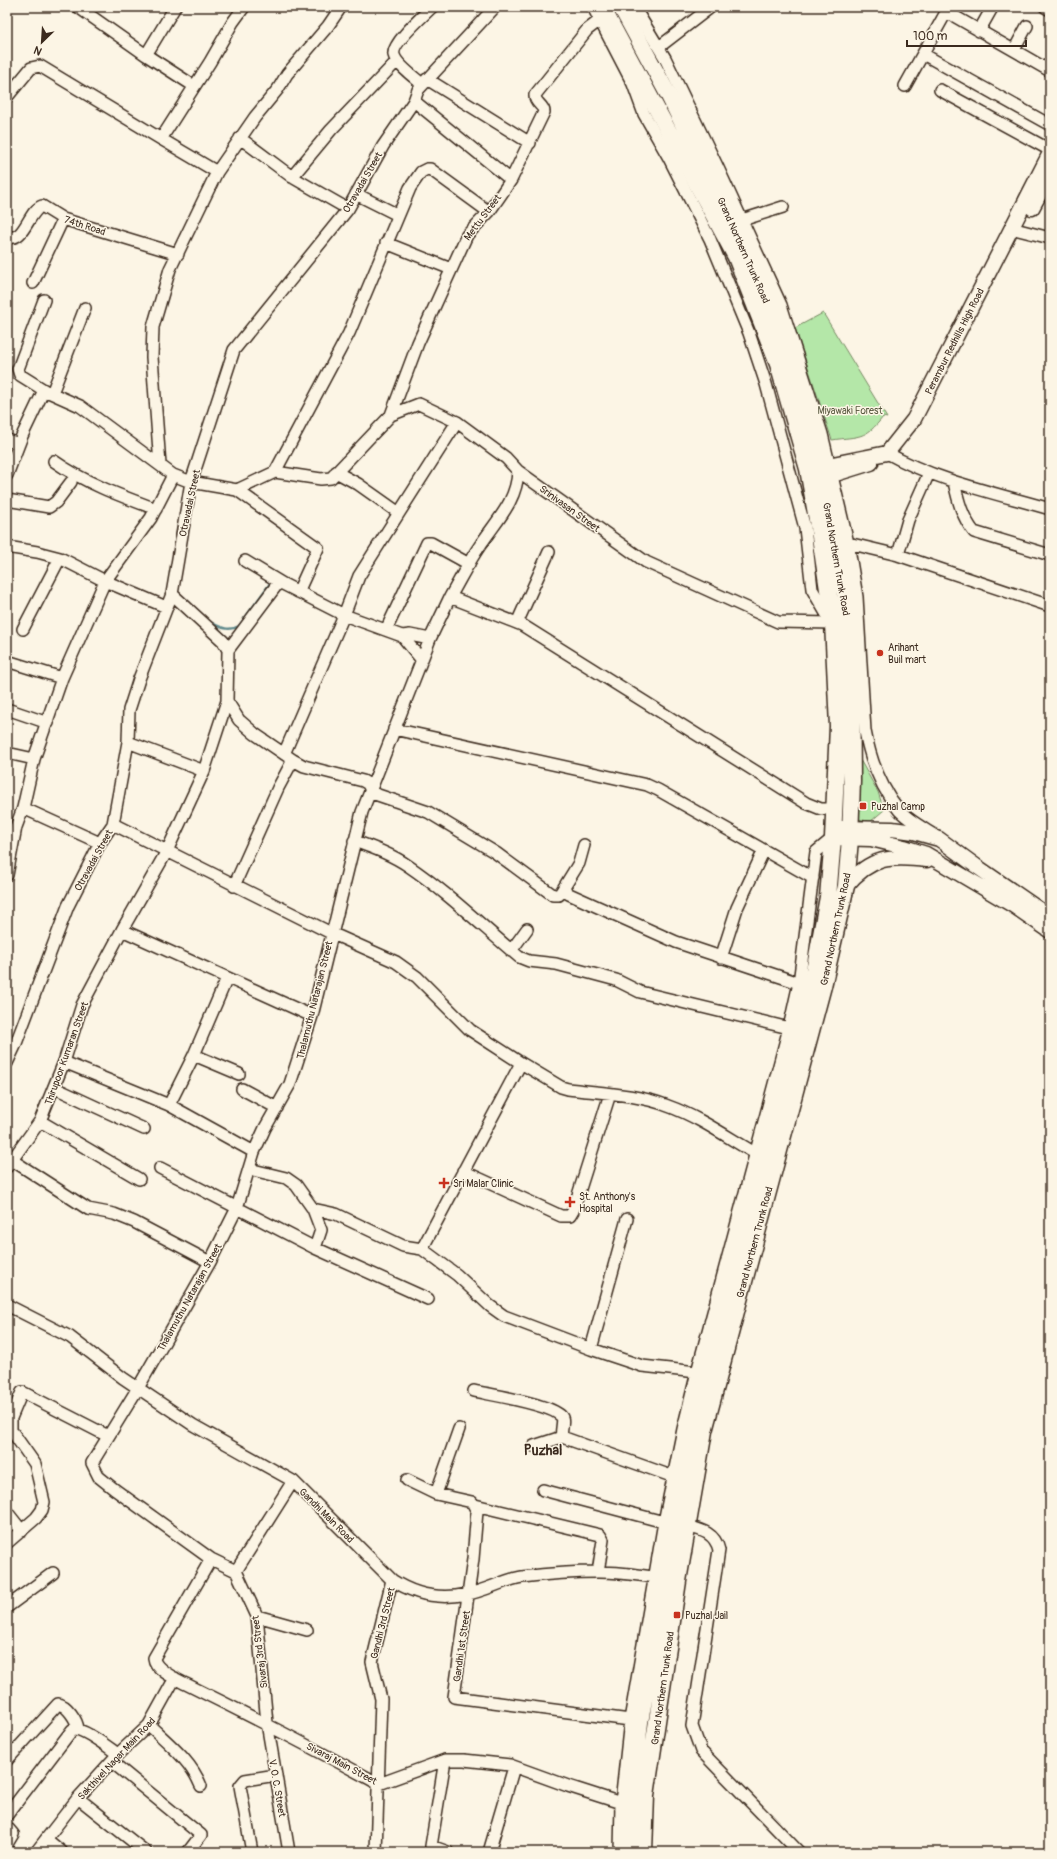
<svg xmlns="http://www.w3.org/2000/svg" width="1057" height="1859" font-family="Pangolin,sans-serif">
<rect width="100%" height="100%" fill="#fcf5e5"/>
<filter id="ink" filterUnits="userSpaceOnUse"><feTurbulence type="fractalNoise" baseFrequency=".025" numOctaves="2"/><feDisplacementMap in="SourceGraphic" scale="8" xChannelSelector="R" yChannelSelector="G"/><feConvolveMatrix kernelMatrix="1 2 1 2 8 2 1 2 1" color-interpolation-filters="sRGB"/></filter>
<g filter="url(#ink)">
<path fill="#b4e7a8" stroke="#788863" d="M823,313L887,418L883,417C865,440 859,436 832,440L795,328Z
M859,758L878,792L884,810L870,822L859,819Z"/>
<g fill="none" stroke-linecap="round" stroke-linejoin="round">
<path stroke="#638c8e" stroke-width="2.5" d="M210,622C220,627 228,632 239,626L271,582"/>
<defs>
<path id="minor" d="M78,7L146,55
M175,7L146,55L194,86
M244,7L233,22L210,62L161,139L217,172L255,117L278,89L287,74L328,26L341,7
M593,7L633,84L644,114L669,158L710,239L749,333L766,384L805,528L812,589L830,620
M634,7L665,58L718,168L781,305L822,434L848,543L857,597L865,731C870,758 881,788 899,810C908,820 923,828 934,835
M1045,7L1050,10
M947,12L1050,71
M979,31L992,8
M659,47L711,7
M1014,50L1027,26
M923,54L1050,125
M427,79L530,143
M422,84C415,78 396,64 394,55C391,44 424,15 432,7
M905,86L949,7
M940,90L1050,150
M7,97L31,68L40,66L161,139
M414,101L511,180
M240,138L292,177L348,209
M292,177L331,130L397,61
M356,194L398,215
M742,220L783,207
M1011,228L1050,238
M7,236C24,244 28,211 42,206L63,219L178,254
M386,243L451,269
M33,283L63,219
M44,300L18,369L20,375L44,390
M52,393L85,308
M391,415L418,343L467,235L489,212L511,180L544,112C544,105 534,103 535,95L587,30L600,20
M7,440L19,444
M887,453C937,481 995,493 1050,509
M54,461C85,483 121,496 156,509
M160,465L152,357L153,327L170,269L217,172
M275,472L349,333L410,188L421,172L427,169H430L489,212
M7,475L22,436L44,390L80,406L173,475L191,482L237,490L275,472L321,479L331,478L391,415L419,404L457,422L506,458L518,471L646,562L778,622L833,623
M954,482C958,500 962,517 974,532L1050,555
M237,490L318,548L298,592
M7,500L49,507L56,502L71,482
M399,513L457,422
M848,543L898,555L1050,606
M7,547L37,552L60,558L105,581L62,678
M898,555L908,520L929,473
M245,561L283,584L344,615L402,636L421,659
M172,594L223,641L228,650L227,701
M450,597C460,580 469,561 481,544C497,520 517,501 518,471
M166,607L105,581L151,518L173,475
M517,623L549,552
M23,629L60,558
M386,630L427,543H431L469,564
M402,636L410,635L430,639
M228,650L279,582
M7,661L62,678L34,759L23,808L100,843
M7,709L48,723
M394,729L647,785L658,790L813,878
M7,753L34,759
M284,754L344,615L359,576L399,513L358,484L336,472
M293,760L304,766L363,781L368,784L372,793L428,812L496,853L553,895H559L563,889
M204,771L227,701L239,720L255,734L293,760L278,788L234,886
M113,824L331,933L396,962L417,977L470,1030L521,1063L561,1087L568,1089C601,1093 637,1094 668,1106C699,1117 727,1137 755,1153
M354,841C372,847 391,854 407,865C447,892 482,926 519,957L529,961L556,964L616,980L640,992L789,1028
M584,845L579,863L563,889L569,894L676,942L799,983
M7,875L16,827L23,808
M122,930L312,1016
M511,951L527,929
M721,958L737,908L764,850
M194,1055L239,1074
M64,1062L169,1105L254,1152
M7,1063L15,1046L68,906L100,843L113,824L128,742L129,710L139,679L172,594L191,482L234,350L348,209L383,146L414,101L418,90L495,7
M55,1088L144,1129
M242,1089L277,1108
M169,1105L194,1055L227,978
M40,1121L139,1179
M12,1160L88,1209L114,1214L134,1222L210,1262
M7,1167L40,1121L64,1062L82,1005L122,930L167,851L204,771L128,742
M160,1168L315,1248L428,1299
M249,1169L286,1178L296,1185L313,1209L321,1230L315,1248
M463,1171L561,1216H570L573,1211L610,1094
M313,1209L336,1214L403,1246L422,1249L457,1275L490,1306L504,1316L591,1349L642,1366L697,1372
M422,1249L521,1063
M7,1305L70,1337L123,1378L193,1425L293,1481L392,1580C415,1595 440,1600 467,1594C486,1591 503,1580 522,1577C547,1574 573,1572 598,1572C619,1572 640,1575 661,1578
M591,1349L627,1219
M474,1391C492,1395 550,1404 561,1416C565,1420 560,1431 562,1437L674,1477
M534,1446L562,1437
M407,1480L436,1494L472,1502L477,1511L473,1559L454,1697L630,1720
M543,1490L664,1522
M436,1494L459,1429
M475,1505L600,1535L603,1540L598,1572
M7,1512L22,1531
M687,1526C702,1530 715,1533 719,1550L692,1726L701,1751L799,1852
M7,1543L36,1518L42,1510L44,1502L35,1464L11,1430V1418L22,1392L108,1436
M211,1559L154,1658C155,1670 176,1679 186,1684C251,1716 315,1749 379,1784L445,1760H464L510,1765L568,1786L621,1803
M236,1571L211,1559L114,1489L99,1477L92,1463L138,1388L210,1262L237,1208L254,1152L265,1128L290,1084L312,1016L362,812L430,639L450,597L522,625L806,803L821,809H834
M7,1607L53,1573
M257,1616L307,1630
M149,1725C169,1744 191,1761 201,1786
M7,1760L58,1704C67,1705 77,1720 78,1729
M445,1760L431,1846L448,1852
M112,1762L201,1835L188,1852
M78,1798L146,1852
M7,1815L72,1730C81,1726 109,1748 118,1754
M7,1827L13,1834L7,1844
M46,1839L62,1852
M36,1852L78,1798L118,1754L149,1725L175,1678
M252,1852L240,1786L245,1780L276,1775
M289,1852L267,1723L257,1616L236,1571L293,1481
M376,1852L381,1699L372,1662L392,1580
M489,1852L514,1767
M620,1852L621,1803L630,1720L664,1522L683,1429L697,1372L789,1028L799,983L816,852L833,838"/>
<path id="major" d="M1032,208L1050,175
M808,469L887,453L914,419L1050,153
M813,481L871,463
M840,828L892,829L914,832L939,839L976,866L1050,917
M833,838L871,839L904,847L926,854L1014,906L1050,931
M846,886C871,856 890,856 927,860"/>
<path id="highway" d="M602,7L736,257L778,364L808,469L820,536L833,623L838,726L833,838L828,897L816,962L804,1012L761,1165L693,1425L640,1722L633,1785L631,1852
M621,7L669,96L745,249L770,308L790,364L824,484L845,594L851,667L852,781L850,839L846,886L823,986L704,1431L678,1581L646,1795L644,1852"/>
</defs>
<use href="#minor" stroke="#3b2a1e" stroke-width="14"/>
<use href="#major" stroke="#3b2a1e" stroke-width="17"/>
<use href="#highway" stroke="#3b2a1e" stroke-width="19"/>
<use href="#minor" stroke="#fcf5e5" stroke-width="11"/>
<use href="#major" stroke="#fcf5e5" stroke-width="14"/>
<use href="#highway" stroke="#fcf5e5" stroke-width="16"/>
</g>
</g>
<g fill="#c8321e" stroke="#fcf5e5" stroke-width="1.5">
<circle cx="880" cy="653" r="4"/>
<rect x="859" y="802" width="8" height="8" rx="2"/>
<path d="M442 1177h4v4h4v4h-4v4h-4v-4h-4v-4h4z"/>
<path d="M568 1196h4v4h4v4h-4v4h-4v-4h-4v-4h4z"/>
<rect x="673" y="1611" width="8" height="8" rx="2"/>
</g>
<g text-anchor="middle" stroke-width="3" stroke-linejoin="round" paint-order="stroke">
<g font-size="10" fill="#3b2a1e" stroke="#fcf5e5">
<text transform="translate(362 182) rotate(-60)" y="4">Otravadai Street</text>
<text transform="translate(482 217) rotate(-53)" y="4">Mettu Street</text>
<text transform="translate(85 225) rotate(18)" y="4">74th Road</text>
<text transform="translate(744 250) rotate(66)" y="4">Grand Northern Trunk Road</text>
<text transform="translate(954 341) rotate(-63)" y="4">Perambur Redhills High Road</text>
<text transform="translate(189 503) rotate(-78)" y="4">Otravadai Street</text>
<text transform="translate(570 508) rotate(36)" y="4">Srinivasan Street</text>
<text transform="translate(837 559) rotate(80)" y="4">Grand Northern Trunk Road</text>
<text transform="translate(93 860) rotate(-61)" y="4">Otravadai Street</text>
<text transform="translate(835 929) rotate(-78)" y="4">Grand Northern Trunk Road</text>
<text transform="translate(314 1000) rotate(-76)" y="4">Thalamuthu Natarajan Street</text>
<text transform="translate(66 1053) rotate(-70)" y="4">Thirupoor Kumaran Street</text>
<text transform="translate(754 1242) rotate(-75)" y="4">Grand Northern Trunk Road</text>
<text transform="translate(189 1297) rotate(-61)" y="4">Thalamuthu Natarajan Street</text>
<text transform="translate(327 1515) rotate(45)" y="4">Gandhi Main Road</text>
<text transform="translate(382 1623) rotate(-76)" y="4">Gandhi 3rd Street</text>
<text transform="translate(461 1646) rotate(-82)" y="4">Gandhi 1st Street</text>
<text transform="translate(259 1652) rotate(-97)" y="4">Sivaraj 3rd Street</text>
<text transform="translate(662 1688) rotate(-82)" y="4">Grand Northern Trunk Road</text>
<text transform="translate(116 1758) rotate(-47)" y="4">Sakthivel Nagar Main Road</text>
<text transform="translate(342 1763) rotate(28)" y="4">Sivaraj Main Street</text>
<text transform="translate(278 1788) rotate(80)" y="4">V. O. C. Street</text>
</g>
<g font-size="10" fill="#595940" stroke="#fcf5e5">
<text x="850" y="414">Miyawaki Forest</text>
</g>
<g font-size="10" fill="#3b2a1e" stroke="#fcf5e5" text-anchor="start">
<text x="888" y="651">Arihant<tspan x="888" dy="12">Buil mart</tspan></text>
<text x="871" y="810">Puzhal Camp</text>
<text x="453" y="1187">Sri Malar Clinic</text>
<text x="579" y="1200">St. Anthony's<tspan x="579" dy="12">Hospital</tspan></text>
<text x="685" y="1619">Puzhal Jail</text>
</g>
<g font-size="14" font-weight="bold" fill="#3b2a1e" stroke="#fcf5e5">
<text x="543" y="1455">Puzhal</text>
</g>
</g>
<rect width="1057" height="1859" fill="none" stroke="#fcf5e5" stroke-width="24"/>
<rect x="12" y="12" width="1033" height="1835" fill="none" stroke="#3b2a1e" stroke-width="1.5" filter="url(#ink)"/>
<g transform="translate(42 42) rotate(205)" stroke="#fcf5e5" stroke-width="3" paint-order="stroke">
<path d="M0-3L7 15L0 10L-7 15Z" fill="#3b2a1e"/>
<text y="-6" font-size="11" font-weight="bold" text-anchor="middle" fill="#3b2a1e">N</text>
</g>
<path d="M907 40v6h119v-6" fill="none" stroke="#3b2a1e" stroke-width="2"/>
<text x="913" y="40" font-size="12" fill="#3b2a1e" stroke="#fcf5e5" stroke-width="3" paint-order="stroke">100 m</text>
</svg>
